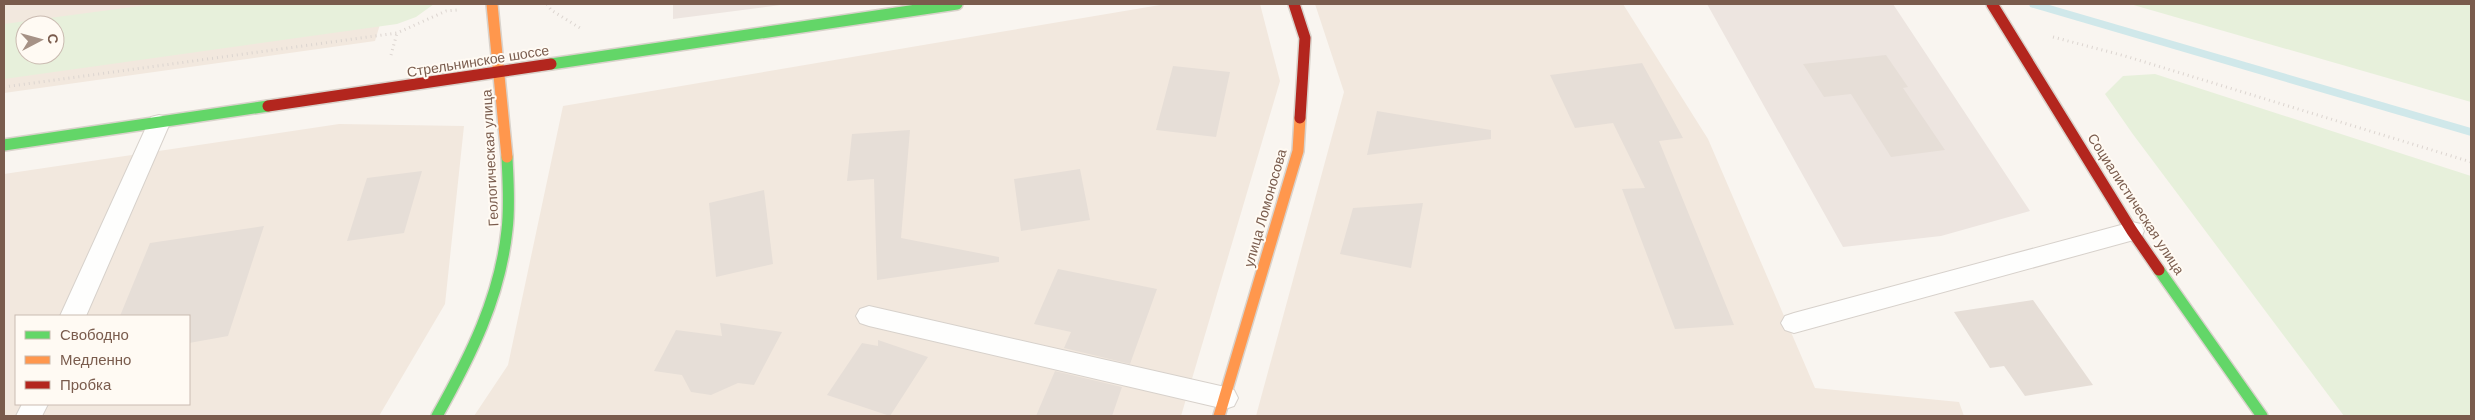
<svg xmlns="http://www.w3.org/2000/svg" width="2475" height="420" font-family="'DM Sans',sans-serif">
<rect width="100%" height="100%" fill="#f9f5f0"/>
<path fill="#f2e8de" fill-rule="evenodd" d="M4,4H386L375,41L4,93ZM25,25H55V55H25Z
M1166,4H1260L1280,81L1181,416H474L508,365L563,106Z
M1315,4H1623L1708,139L1815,388L1959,402L1964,416H1256L1344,92Z
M339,124L464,126L445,304L379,416H4V174ZM16,316H189V404H16Z"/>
<path fill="#ede5e0" d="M673,4H788L673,19Z
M1707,4H1893L2030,211L1941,236L1843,247Z"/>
<path fill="#e7f0db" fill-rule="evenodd" d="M155,4H434L416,17L397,24L4,79V24ZM25,25H55V55H25Z
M2130,4H2471V102Z
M2155,74L2471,176V416H2344L2132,133L2105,94L2123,76Z"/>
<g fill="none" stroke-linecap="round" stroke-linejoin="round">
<path fill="#d0e8ea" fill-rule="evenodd" d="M2029,4H2046L2471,128V136L2030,7Z"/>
</g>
<path fill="#e6ded7" d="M1886,55L1908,87L1903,88L1945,150L1891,157L1851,94L1824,97L1803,64Z
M1642,63L1683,138L1659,141L1734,325L1675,329L1622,189L1645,188L1613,123L1575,128L1550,75Z
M1173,66L1230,72L1216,137L1156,130Z
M1377,111L1491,130V139L1367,155Z
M910,130L901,238L999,257V262L877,280L874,179L847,181L852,134Z
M1080,169L1090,220L1021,231L1014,179Z
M422,171L404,233L347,241L367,178Z
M764,190L773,264L716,277L709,203Z
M1423,203L1411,268L1340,254L1353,208Z
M264,226L228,336L189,343V316H120L150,243Z
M1058,269L1157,289L1130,364L1064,348L1071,332L1034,324Z
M2033,300L2093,385L2025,396L2004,366L1990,368L1954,312Z
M720,323L782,332L754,385L738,383L711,395L691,392L682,375L654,371L676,330L722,336Z
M878,340L928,357L890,416L827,395L862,343L878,346Z
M1055,371L1122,387L1112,416H1036Z"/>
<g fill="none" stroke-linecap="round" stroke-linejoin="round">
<defs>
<path id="lane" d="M159,115L167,117L170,123L86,316H60L148,123L151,117Z
M2132,222L2141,224L2144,231L2141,238L1794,333L1785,330L1781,323L1785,316L1794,313Z
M869,306L1225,387L1234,390L1238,398L1234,406L1225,409L869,326L860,323L856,316L860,309Z
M22,404H48L42,416H16Z"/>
<path id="fast" d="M551,64L957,4
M4,145L268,106
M2159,270L2262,416
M437,416C470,357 500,298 507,230C510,206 508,181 507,157"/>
<path id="slow" d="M492,4L507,157
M1219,416L1298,151L1300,118"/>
<path id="jam" d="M1294,4L1305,38L1300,118
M1992,4L2132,231L2159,270
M268,106L551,64"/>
</defs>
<use href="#lane" stroke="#d7d1cb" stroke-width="2"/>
<use href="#fast" stroke="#d9d2cb" stroke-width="14"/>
<use href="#slow" stroke="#d9d2cb" stroke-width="14"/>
<use href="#jam" stroke="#d9d2cb" stroke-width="14"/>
<path stroke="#dcd5d0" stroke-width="3" stroke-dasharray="1 4" stroke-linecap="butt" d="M547,4L551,10L580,28
M2053,37L2125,56L2471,162
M391,55L397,33
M4,87L397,33L446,11L457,10"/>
<use href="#lane" fill="#fefefd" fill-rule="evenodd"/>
<use href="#fast" stroke="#63d668" stroke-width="11"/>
<use href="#slow" stroke="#ff974d" stroke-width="11"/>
<use href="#jam" stroke="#b3261e" stroke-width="11"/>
</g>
<g text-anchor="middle" stroke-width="4" stroke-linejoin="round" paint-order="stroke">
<g font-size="14" fill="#7a5c4d" stroke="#fffaf3">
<text transform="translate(478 61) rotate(-9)" y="5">Стрельнинское шоссе</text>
<text transform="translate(490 158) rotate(-93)" y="5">Геологическая улица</text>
<text transform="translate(2136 204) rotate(57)" y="5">Социалистическая улица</text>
<text transform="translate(1265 208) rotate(-74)" y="5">улица Ломоносова</text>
</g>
</g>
<rect width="2475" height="420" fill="none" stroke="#7a5c4d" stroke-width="10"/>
<rect x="15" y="315" width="175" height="90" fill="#fffaf3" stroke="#cabbb1"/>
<rect x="25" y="331" width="25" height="8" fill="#63d668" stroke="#cabbb1"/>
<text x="60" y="340" font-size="15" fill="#7a5c4d">Свободно</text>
<rect x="25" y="356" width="25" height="8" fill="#ff974d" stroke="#cabbb1"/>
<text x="60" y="365" font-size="15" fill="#7a5c4d">Медленно</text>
<rect x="25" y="381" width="25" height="8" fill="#b3261e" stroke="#cabbb1"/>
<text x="60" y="390" font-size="15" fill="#7a5c4d">Пробка</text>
<g transform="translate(40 40) rotate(84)"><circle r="24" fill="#fffaf3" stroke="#cabbb1"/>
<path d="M0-4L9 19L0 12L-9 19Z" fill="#a69286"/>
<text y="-8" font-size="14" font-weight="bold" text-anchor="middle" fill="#7a5c4d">С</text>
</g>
</svg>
